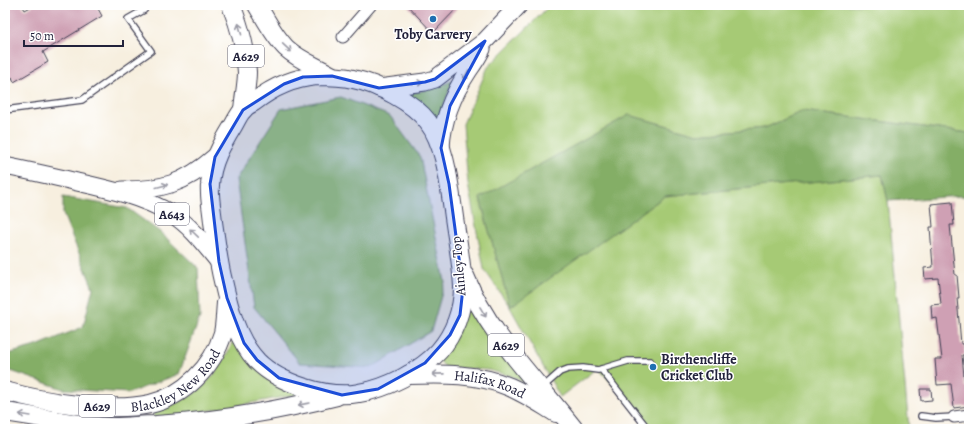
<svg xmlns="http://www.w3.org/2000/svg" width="974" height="434" font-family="Alegreya,serif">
<rect width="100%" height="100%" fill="#fff"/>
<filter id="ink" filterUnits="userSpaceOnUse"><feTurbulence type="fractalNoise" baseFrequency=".025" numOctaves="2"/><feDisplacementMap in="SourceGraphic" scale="8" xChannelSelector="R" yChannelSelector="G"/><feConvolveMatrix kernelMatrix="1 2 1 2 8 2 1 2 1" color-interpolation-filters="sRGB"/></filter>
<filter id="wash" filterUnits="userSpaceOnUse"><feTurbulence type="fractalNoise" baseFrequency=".012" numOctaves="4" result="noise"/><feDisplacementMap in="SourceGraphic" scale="16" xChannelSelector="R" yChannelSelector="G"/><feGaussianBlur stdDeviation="0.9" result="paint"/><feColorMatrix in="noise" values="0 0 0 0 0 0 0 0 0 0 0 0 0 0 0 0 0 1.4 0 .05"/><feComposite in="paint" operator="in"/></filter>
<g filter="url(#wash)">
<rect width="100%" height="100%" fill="#f7efdf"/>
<path fill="#a6ca74" stroke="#647658" d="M550,5H969V133L803,111L765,128L697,134L629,115L480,199L510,306L665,196L882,175L888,201L909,429H653L598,368L560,397L510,307L484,269L468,184L463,124L488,67Z
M453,80L436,127L406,94C423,91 438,88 453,80Z
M341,97L390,116L420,157L445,282L431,331L371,368L300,363L254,307L236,179L281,109Z
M468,303L531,386L511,376L488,370L445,367L439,360Z
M234,338L300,394L196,413L153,418L154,412C163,408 172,405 181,401C206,390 225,363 234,338Z"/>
<path fill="#84ae66" stroke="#536850" d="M803,111L969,133V197L960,196L888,201L882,175L665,196L510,307L480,198L629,115L697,134L765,128Z
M63,197L127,208L160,232L198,268L200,317L179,374L129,393L63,389L5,369V355L39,345L83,327L93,288L63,214Z"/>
<g id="blocks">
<path fill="#cfa0b4" d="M11,5H22L25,10L34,5H96L102,16L43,52L48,62L14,82L12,77L5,81V9Z
M407,5H460L433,33Z
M952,202L954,225H950L955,275H957L959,298H957L961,344H964L965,355H962L965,387H968L969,392V406L954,408L951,384L937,385L935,359H942L937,318L932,319L931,305L941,304L938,278L925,279L924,268L933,267L930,227H933L931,204Z
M920,389H931L932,400L921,401Z"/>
</g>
</g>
<g filter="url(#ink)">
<use href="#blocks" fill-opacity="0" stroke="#424154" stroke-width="1"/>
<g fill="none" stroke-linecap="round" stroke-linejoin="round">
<defs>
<path id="service" d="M5,110L82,100L151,51L128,19L144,10L140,5
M601,369L648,429
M543,387L560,372L568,369L583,368L598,370L628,361H650
M921,416L936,418L954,417"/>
<path id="minor" d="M343,37L371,5
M954,417L969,415"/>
<path id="primary" d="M379,88L425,82L435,79L485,41L519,5
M441,148C442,120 453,94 469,70C474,63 478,57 482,49
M5,166C29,171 53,176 77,182C109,189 143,197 172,214C191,226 205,245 219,262
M122,190C162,190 184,184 215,157"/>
<g id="trunk">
<path d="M231,5C240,27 246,48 247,72C247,84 244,97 243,110"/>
<path d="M257,5C266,20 274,36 286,48C299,60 317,67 331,75"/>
<path d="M317,76C329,76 341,76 353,79C378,84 413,102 428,122C445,144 449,182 453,210C456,234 462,263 463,287C463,310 454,334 439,351C421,371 386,389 359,393C327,399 279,383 257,361C237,340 229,308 223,281C218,261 216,242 213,222C212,210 209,197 210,185C211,163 222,144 233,126C236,121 239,114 243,110C245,107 250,104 254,102C273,87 293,78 317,76Z"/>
<path d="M465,276C488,334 536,380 574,429"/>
<path id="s1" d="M408,375C443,374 477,373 510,387C526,394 541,404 556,413"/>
<path id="s2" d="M5,391C44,402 111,413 150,404C184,396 213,367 223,333C225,324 225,313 226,303"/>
<path d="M5,412C41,417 77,426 114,427C128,427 142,425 156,425C217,421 278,411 337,396"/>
</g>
</defs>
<use href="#service" stroke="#424154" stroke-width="8"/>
<use href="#minor" stroke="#424154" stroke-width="13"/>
<use href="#primary" stroke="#424154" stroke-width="19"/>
<use href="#trunk" stroke="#424154" stroke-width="20"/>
<use href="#service" stroke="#fff" stroke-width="5.5"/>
<use href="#minor" stroke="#fff" stroke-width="11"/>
<use href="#primary" stroke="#fff" stroke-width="17"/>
<use href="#trunk" stroke="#fff" stroke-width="18"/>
</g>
<defs><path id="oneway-shaft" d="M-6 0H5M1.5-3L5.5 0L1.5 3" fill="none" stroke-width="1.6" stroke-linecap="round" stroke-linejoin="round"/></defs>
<g stroke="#9c9ca7">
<use href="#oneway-shaft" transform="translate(240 29) rotate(-105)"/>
<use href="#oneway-shaft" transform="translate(287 48) rotate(43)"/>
<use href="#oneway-shaft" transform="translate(466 75) rotate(119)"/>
<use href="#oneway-shaft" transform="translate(417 83) rotate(-7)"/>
<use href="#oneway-shaft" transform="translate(162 186) rotate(-15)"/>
<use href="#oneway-shaft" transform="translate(194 233) rotate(-136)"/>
<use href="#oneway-shaft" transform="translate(483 312) rotate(59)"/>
<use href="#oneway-shaft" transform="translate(438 374) rotate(179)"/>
<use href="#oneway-shaft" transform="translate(304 404) rotate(170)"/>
<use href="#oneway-shaft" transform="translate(25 415) rotate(-171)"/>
</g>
</g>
<path fill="#1d4ed8" fill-opacity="0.2" stroke="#1d4ed8" stroke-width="3" stroke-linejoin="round" d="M485,41L450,106L441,148L449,184L463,288L460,315L450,335L425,363L378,389L342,395L279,378L257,360L244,343L227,298L219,262L210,184L215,157L243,110L284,84L303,77L332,76L379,88L425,82L435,79Z"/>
<g fill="#1f6fb2" stroke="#fff" stroke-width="1.5">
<circle cx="433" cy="19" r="4"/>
<circle cx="653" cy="367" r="4"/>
</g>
<g text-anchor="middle" stroke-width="3" stroke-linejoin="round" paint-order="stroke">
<g fill="#fff" stroke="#646476" stroke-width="1">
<rect x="228" y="45" width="36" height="22" rx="3"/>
<rect x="155" y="203" width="34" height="22" rx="3"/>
<rect x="488" y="334" width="36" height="22" rx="3"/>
<rect x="79" y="395" width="36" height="22" rx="3"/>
</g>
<g font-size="13" font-weight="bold" fill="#22223b">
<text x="246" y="61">A629</text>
<text x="172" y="219">A643</text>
<text x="506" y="350">A629</text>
<text x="97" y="411">A629</text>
</g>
<g font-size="14" font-weight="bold" fill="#22223b" stroke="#fff">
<text x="433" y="39">Toby Carvery</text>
<text x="661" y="364" text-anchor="start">Birchencliffe<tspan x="661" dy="16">Cricket Club</tspan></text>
</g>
<g font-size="14" fill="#22223b" stroke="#fff">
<text transform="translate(458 266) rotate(-95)" y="5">Ainley Top</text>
<text dy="5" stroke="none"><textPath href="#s2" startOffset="181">Blackley New Road</textPath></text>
<text dy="5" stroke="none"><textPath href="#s1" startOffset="83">Halifax Road</textPath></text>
</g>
</g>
<rect width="974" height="434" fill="none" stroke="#fff" stroke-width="20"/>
<path d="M24 40v6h99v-6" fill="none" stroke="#22223b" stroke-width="2"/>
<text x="30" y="40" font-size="12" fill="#22223b" stroke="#ffffff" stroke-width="3" paint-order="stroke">50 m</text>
</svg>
